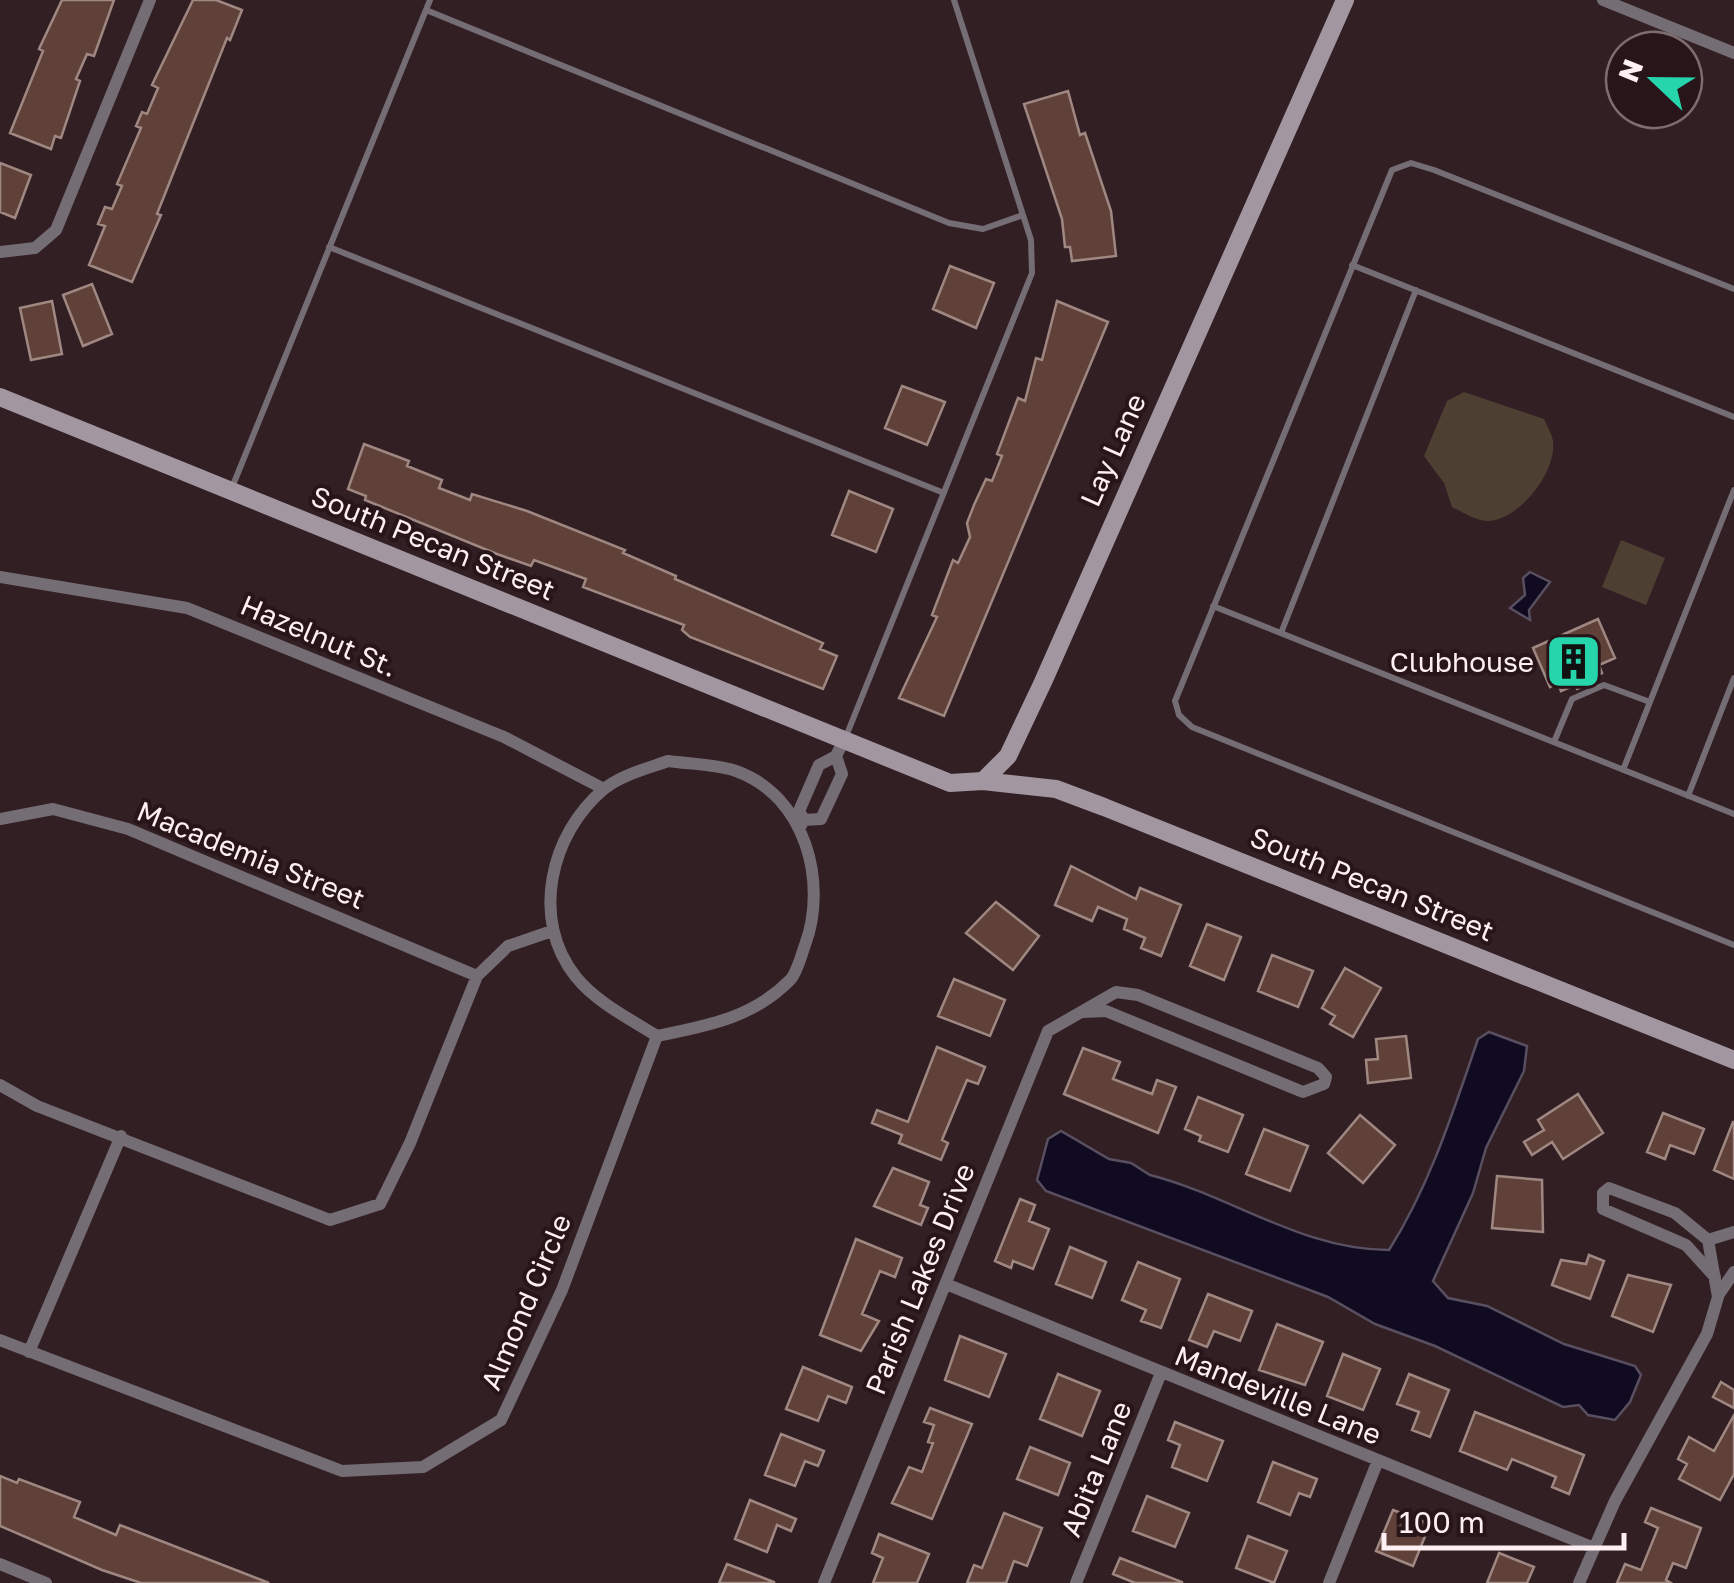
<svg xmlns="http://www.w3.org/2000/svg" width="1734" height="1583" font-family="'Golos Text',sans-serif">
<rect width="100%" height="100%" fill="#321f24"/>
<path fill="#4d4032" d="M1464,392L1544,419C1547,426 1552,434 1553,441C1557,472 1519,520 1488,521C1476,521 1463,512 1452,507L1444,483L1424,456L1447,401Z
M1621,540L1665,558L1646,605L1602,587Z"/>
<path fill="#110b21" stroke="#584f60" stroke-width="2.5" d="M1530,572L1550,582L1529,610L1530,620L1510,608L1525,595L1523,578Z
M1489,1032L1527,1046L1524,1071L1486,1148L1473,1193L1433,1281L1448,1298L1487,1306L1564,1344L1635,1366L1641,1375L1630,1402L1615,1420L1588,1415L1579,1405L1563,1407L1435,1346L1375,1324L1328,1297L1046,1191L1037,1180L1048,1139L1061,1131L1109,1159L1131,1163L1150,1175C1232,1196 1302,1250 1389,1250C1430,1185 1453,1112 1478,1039Z"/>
<path fill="#5f4139" stroke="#a08882" stroke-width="2.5" d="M62,0H114L94,56L87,54L76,79L80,81L61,138L55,136L51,149L10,133L43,51L39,49Z
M193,0H216L242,10L230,40L227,38L157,214L161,215L132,282L89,265L105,226L98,224L105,207L112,209L122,186L117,184L141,128L136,126L142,112L147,114L158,88L152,85Z
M1068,91L1080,135L1085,133L1111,211L1116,256L1072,261L1070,247H1065L1062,219L1024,104Z
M0,163L31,175L15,218L0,212Z
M950,266L994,283L976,328L933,309Z
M92,284L112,334L83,346L63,295Z
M52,301L62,354L31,360L20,308Z
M1057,301L1108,322L944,716L899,698L937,617L932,615L953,560L958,563L970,537L967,523L974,505L986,479L992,481L1002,456L997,454L1018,398L1025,401L1036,358L1042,360Z
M902,386L945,402L927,445L885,428Z
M364,444L409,461L407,466L442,480L439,488L470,500L472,494L527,511L625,550L623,553L676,576L675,579L823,643L820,649L837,656L823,689L690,637L682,630L684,625L583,587L586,579L534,560L531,566L497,554L365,500L366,496L348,489Z
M849,491L893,509L876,552L832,535Z
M1598,619L1615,658L1599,665L1602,673L1589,679L1591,683L1577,689L1575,685L1561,691L1558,683L1550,687L1533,648Z
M1071,866L1136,899L1140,888L1181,905L1161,956L1141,948L1145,938L1124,929L1127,919L1098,907L1092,921L1055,905Z
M996,902L1039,936L1013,970L966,933Z
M1207,924L1241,937L1224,980L1190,966Z
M1272,955L1313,971L1298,1007L1258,991Z
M1345,968L1381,988L1353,1037L1330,1024L1335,1016L1322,1008Z
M954,979L1005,1000L990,1036L938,1016Z
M1406,1036L1411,1078L1368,1083L1366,1060L1378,1059L1376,1039Z
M937,1047L985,1067L978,1084L967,1080L942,1140L948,1143L941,1160L899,1143L902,1135L872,1123L877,1110L908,1122Z
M1083,1048L1120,1062L1113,1079L1152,1094L1157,1080L1176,1087L1158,1133L1064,1094Z
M1578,1094L1603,1133L1563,1159L1552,1142L1532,1155L1524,1142L1544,1130L1538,1120Z
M1198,1097L1243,1115L1228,1152L1199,1141L1201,1136L1185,1129Z
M1663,1113L1704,1129L1694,1154L1670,1145L1665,1159L1647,1152Z
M1360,1115L1395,1145L1363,1183L1328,1153Z
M1733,1122H1734V1179L1714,1170Z
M1264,1129L1308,1146L1290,1191L1246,1174Z
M893,1168L929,1182L920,1205L928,1208L921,1225L874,1206Z
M1497,1176L1542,1180L1543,1232L1492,1228Z
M1020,1199L1035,1205L1029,1221L1049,1229L1033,1269L1013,1261L1011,1268L995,1261Z
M856,1239L902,1258L895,1277L880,1271L862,1314L879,1321L861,1351L820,1335Z
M1070,1247L1106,1262L1092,1298L1056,1284Z
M1589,1255L1604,1261L1590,1299L1552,1285L1561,1260L1586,1264Z
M1138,1262L1180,1279L1161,1328L1141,1321L1146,1310L1122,1300Z
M1628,1275L1671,1285L1653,1332L1612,1316Z
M1208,1294L1252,1311L1240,1341L1214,1331L1207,1347L1189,1340Z
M1277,1324L1323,1342L1305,1385L1259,1370Z
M960,1336L1006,1354L989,1397L945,1380Z
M1343,1354L1380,1369L1363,1410L1327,1396Z
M803,1367L852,1387L846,1403L828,1396L818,1421L786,1409Z
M1058,1374L1100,1391L1082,1436L1040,1419Z
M1409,1374L1449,1390L1430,1437L1412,1430L1419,1412L1397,1404Z
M1721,1382L1734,1390V1408L1713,1397Z
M930,1408L972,1424L932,1519L892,1503L909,1467L922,1472L933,1443L928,1442L934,1425L924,1422Z
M1475,1412L1584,1455L1569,1494L1552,1487L1556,1477L1512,1459L1507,1470L1460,1451Z
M1734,1415V1474L1720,1500L1679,1479L1687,1464L1678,1459L1689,1437L1714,1451Z
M1175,1422L1223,1441L1207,1481L1172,1467L1180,1445L1168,1440Z
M781,1434L824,1451L818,1466L805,1461L795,1486L765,1475Z
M1030,1447L1070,1463L1058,1495L1017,1479Z
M1273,1462L1317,1479L1310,1497L1299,1493L1290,1515L1258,1502Z
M0,1476L17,1483L19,1479L80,1502L74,1517L116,1535L120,1525L269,1583H141L102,1570L0,1526Z
M1147,1496L1189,1513L1175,1547L1133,1531Z
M750,1500L796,1519L791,1531L777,1525L767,1552L735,1539Z
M1651,1508L1701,1528L1686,1568L1673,1563L1666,1580L1671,1583H1617L1625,1564L1641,1570L1658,1528L1645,1522Z
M1393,1510L1430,1524L1413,1566L1376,1551Z
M1004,1513L1042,1528L1027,1566L1014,1561L1006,1583H967L974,1565L982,1568Z
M879,1534L929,1554L917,1583H873L883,1558L872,1553Z
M1248,1536L1287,1551L1274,1583L1236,1568Z
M1499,1553L1534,1567L1527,1583H1487Z
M1120,1558L1182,1582V1583H1135L1113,1574Z
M727,1564L774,1582V1583H719Z"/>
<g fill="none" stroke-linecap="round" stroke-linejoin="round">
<path stroke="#756d74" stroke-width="6" d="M426,10L949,223L983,229L1023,215
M329,247L944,493
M1352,265L1734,417
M1734,289L1434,170L1411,163L1392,170L1175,701L1179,715L1192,727L1734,945
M231,490L430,0
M1213,606L1734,814
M1281,633L1416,290
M845,739L1032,273L1031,240L954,0
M1554,742L1572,699L1604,685L1650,702
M1623,770L1734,490
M1688,796L1734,678"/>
<path stroke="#756d74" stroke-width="12" d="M1603,0L1734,53
M0,252L35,248L56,230L150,0
M0,577L187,608L504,737L604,789
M668,761C689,764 716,764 736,771C806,796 828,883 805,945C801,956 797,973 790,980C753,1018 706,1026 657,1036C630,1019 596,1002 576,977C530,920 550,834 604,789C621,775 646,769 668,761Z
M0,819L53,809L128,829L477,976
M804,820L821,819L842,774L836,756
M800,827L804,820L799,811L819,765L836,756L844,740
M0,1085L37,1106L330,1220L380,1204L410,1143L477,976L508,946L552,931
M1708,1240L1734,1232
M946,1284L1594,1548
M1719,1294L1734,1272
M0,1340L342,1471L423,1467L501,1420L562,1290L657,1036
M29,1352L121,1136
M0,1564L46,1583
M824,1583L1048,1031L1116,992L1138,995L1318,1068L1326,1077L1324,1084L1303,1092L1106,1011L1082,1012
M1076,1583L1161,1373
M1329,1583L1377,1463
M1579,1583L1615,1501L1707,1334L1718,1297L1708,1240L1675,1213L1609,1188L1603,1193V1209L1686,1245L1715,1277"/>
<path stroke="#a296a1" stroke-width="18" d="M0,397L950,783L983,781L1008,756L1043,682L1345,0
M983,781L1056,789L1104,807L1734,1060"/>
</g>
<defs>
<symbol id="building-square" viewBox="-11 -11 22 22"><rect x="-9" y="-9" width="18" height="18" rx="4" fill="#27d5ad" stroke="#28151a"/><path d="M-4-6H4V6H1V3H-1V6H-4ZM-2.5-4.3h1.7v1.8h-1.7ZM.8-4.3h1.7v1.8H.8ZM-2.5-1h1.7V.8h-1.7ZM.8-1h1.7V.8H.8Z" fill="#111"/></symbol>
</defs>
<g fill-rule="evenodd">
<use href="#building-square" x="1542" y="630" width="63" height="63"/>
</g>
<g text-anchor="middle" stroke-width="8" stroke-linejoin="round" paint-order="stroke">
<g font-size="28" fill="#fdeff2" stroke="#28151a">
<text transform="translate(1113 450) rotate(-66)" y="10">Lay Lane</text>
<text transform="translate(433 543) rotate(22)" y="10">South Pecan Street</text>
<text transform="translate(319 636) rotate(23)" y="10">Hazelnut St.</text>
<text transform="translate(251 855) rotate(22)" y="10">Macademia Street</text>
<text transform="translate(1372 884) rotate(22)" y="10">South Pecan Street</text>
<text transform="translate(920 1279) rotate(-68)" y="10">Parish Lakes Drive</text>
<text transform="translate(526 1302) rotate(-67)" y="10">Almond Circle</text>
<text transform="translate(1278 1395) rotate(22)" y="10">Mandeville Lane</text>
<text transform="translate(1096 1469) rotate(-68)" y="10">Abita Lane</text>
</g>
<g font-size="28" fill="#fdeff2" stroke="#28151a" text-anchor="end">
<text x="1534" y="672">Clubhouse</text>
</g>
</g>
<g transform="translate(1654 80) rotate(292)"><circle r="48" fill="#28151a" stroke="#7d6c70" stroke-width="2.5"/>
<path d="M0-8L18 38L0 25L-18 38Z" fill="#27d5ad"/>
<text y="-15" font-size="28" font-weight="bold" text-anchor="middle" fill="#fdeff2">N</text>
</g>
<path d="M1384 1533v15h240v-15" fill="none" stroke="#fdeff2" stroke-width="5"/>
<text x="1399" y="1533" font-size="30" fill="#fdeff2" stroke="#28151a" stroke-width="8" paint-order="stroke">100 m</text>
</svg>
